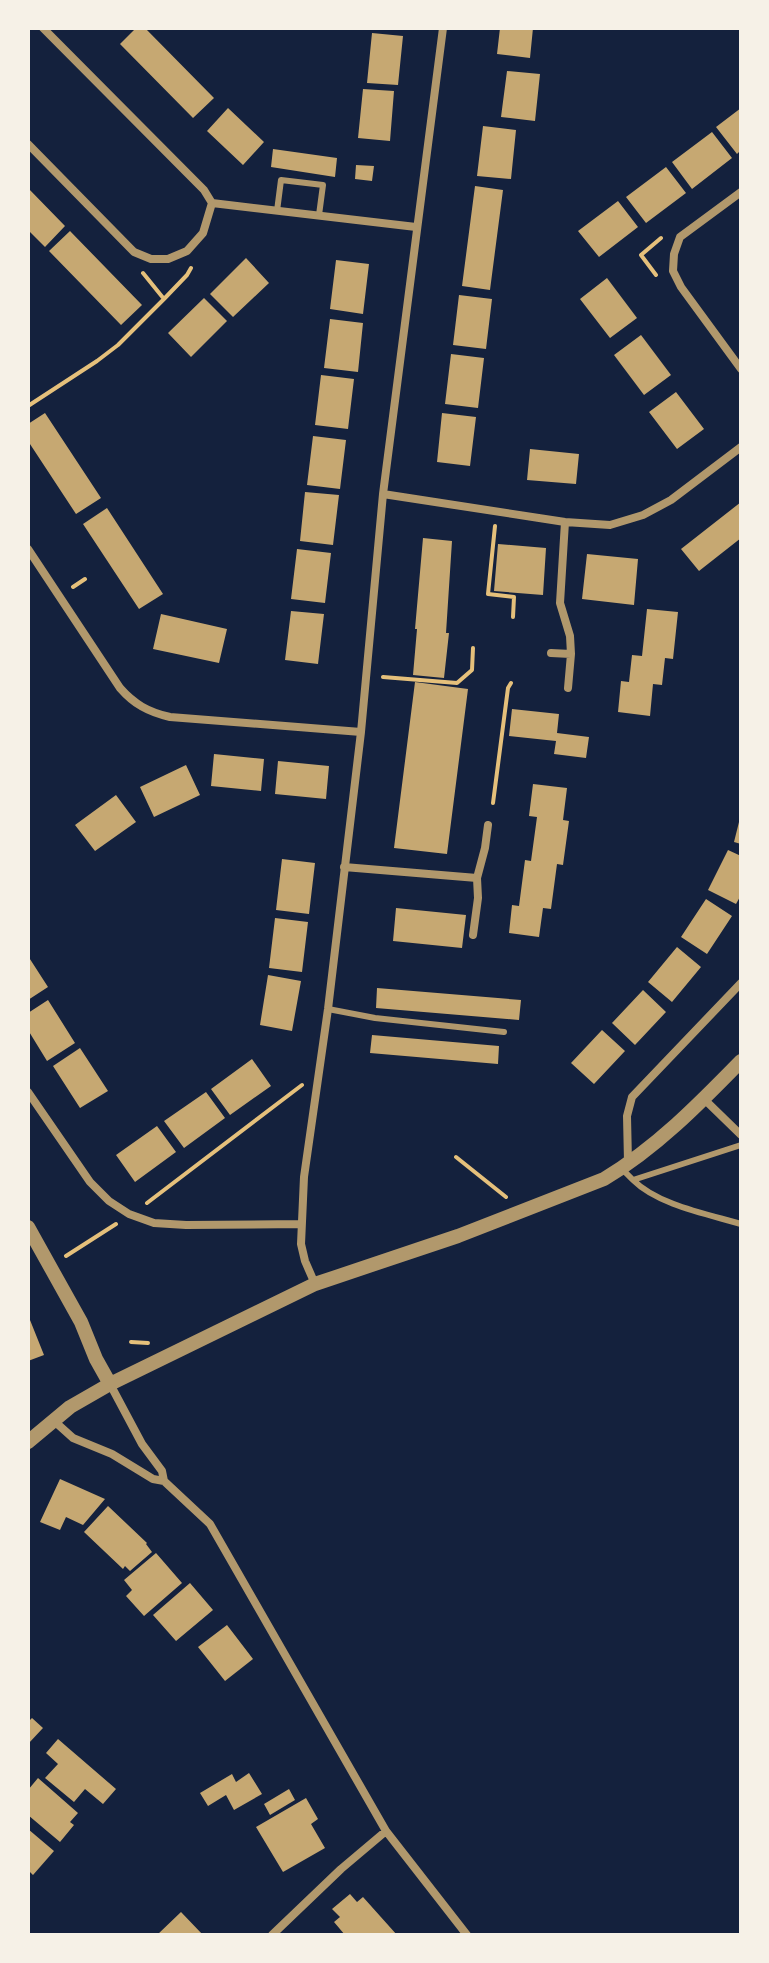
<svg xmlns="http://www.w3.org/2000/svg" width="769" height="1963" font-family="'Zilla Slab',serif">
<rect width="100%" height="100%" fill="#14213d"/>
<path fill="#c6a872" d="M136,28H145L214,98L193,118L120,44Z
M500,28H533L530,58L497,54Z
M372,33L403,36L398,85L367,83Z
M507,71L540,74L535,121L501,117Z
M363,89L394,91L390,141L358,138Z
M228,108L264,142L243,165L207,131Z
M741,108V150L737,154L716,127Z
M483,126L516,130L511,179L477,176Z
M712,132L732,158L692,189L672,162Z
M273,149L337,158L335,177L271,167Z
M356,165L374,166L372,181L355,179Z
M666,167L686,193L646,223L626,197Z
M475,186L503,190L490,290L462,286Z
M28,188L65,226L45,247L28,230Z
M618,201L638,227L599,257L578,231Z
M70,231L142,305L121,325L49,251Z
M246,258L269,283L233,317L210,294Z
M336,260L369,264L363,314L330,309Z
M607,278L637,318L610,338L580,299Z
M459,295L492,299L486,349L453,345Z
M204,298L227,321L191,357L168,333Z
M330,319L363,323L358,372L324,368Z
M641,335L671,375L644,395L614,355Z
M451,354L484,358L478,408L445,404Z
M321,375L354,379L348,429L315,425Z
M676,392L704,429L677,449L649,412Z
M45,413L101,498L76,514L28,441V424Z
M442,413L476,417L470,466L437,462Z
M313,436L346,440L340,489L307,485Z
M530,449L579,454L576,484L527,480Z
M305,492L339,495L333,545L300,541Z
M741,502V538L699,571L681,549Z
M107,508L163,594L139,609L83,524Z
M423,538L452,541L446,633H449L444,678L413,675L417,629H415Z
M498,544L546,548L543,595L494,591Z
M297,549L331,553L325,603L291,599Z
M587,554L638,559L634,605L582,599Z
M647,609L678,612L673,659L665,658L662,685L653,684L650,716L618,712L621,681L629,682L632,655L642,656Z
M291,611L324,614L318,664L285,660Z
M161,614L227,629L219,663L153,649Z
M415,682L468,689L447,854L394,848Z
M512,709L559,714L557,733L589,737L586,758L554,754L556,741L509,736Z
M214,754L264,759L261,791L211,786Z
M278,761L329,766L326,799L275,794Z
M186,765L200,795L154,817L140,787Z
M533,784L567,788L563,820L569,821L563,865L557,864L551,909L543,908L539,937L509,933L512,905L519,906L525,860L531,861L537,817L529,816Z
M116,795L136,822L95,851L75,825Z
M740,818H741V844L734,842Z
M728,850L741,856V895L736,904L708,890Z
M282,859L315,863L309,914L276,910Z
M706,899L732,916L707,954L681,937Z
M396,908L466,915L462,948L393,941Z
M275,918L308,922L302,972L269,968Z
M677,947L701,967L672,1002L648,982Z
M28,956L48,987L28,1000Z
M268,975L301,981L292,1031L260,1025Z
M377,988L521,1000L519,1020L376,1008Z
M643,990L666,1012L635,1045L612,1023Z
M48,1000L75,1043L47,1061L28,1030V1013Z
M602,1030L625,1051L594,1084L571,1063Z
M372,1035L499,1046L498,1064L370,1053Z
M80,1048L108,1091L80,1108L53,1066Z
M252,1059L271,1086L230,1115L211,1089Z
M206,1092L225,1118L184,1148L164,1121Z
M157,1126L176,1152L135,1182L116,1155Z
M28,1315L44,1355L28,1361Z
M60,1479L105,1499L83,1525L66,1517L60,1530L40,1522Z
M108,1506L147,1543L146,1544L152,1552L130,1571L125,1566L123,1569L84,1532Z
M156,1553L182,1583L144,1616L126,1596L132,1590L124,1580Z
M190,1583L213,1610L176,1641L153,1615Z
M227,1625L253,1659L225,1681L198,1647Z
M32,1718L43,1728L28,1744V1722Z
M58,1739L116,1789L103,1804L85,1789L74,1802L45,1778L58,1764L46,1753Z
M249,1773L262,1794L234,1810L226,1795L208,1806L200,1793L232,1774L236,1782Z
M38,1778L78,1813L70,1822L74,1825L60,1842L28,1815V1790Z
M289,1789L295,1800L270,1815L264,1804Z
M306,1798L318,1819L311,1824L325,1848L283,1872L256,1827Z
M28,1829L54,1851L33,1875L28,1870Z
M350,1894L357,1902L363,1897L397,1935H345L334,1922L340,1917L332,1909Z
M181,1912L203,1935H157Z"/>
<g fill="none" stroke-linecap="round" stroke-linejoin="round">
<path stroke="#e5c07b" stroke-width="4" d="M656,275L641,255L661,238
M164,299L187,275L191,268
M28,406L97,361L118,345L164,299L143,273
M495,526L488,594L514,597L513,617
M73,587L85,579
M383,677L457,683L472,670L473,648
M493,803L508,688L511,683
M456,1157L506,1197
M147,1203L302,1085
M66,1256L116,1224
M131,1342L148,1343"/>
<path stroke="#b1986c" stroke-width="6" d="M277,211L281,180L323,185L319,215
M328,1009L375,1018L504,1032
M621,1168L633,1180L741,1145
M633,1180C658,1205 707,1214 741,1224"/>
<path stroke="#b1986c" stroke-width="8" d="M43,28L204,190L212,203L416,227
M28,144L134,252L151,259H168L187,251L203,233L212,203
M741,192L680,237L674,254L673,271L681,287L741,369
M383,494L565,522L610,525L643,515L671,500L741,447
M565,522L560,603L570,636L571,654L568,688
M28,549L120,688C134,704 148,712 170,717L361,732
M551,653L571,654
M344,867L477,878L478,898L473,935
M477,878L485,848L488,825
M28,1092L90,1182L109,1201L129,1214L154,1223L186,1225L301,1224
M704,1099L741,1135
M628,1162L627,1116L632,1097L741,983
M315,1284L305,1261L301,1244L304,1177L328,1009L361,732L383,494L443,28
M110,1384L142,1444L162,1471L164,1481
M53,1420L73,1438L112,1454L153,1479L164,1481L210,1524L386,1831L467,1935
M272,1935L341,1869L386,1831"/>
<path stroke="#b1986c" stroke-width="14" d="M28,1227L81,1322L96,1359L110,1384
M28,1442L70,1407L110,1384L315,1284L458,1236L604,1179C656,1148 699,1104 741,1061"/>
</g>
<rect width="769" height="1963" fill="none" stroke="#f6f1e7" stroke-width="60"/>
</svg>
